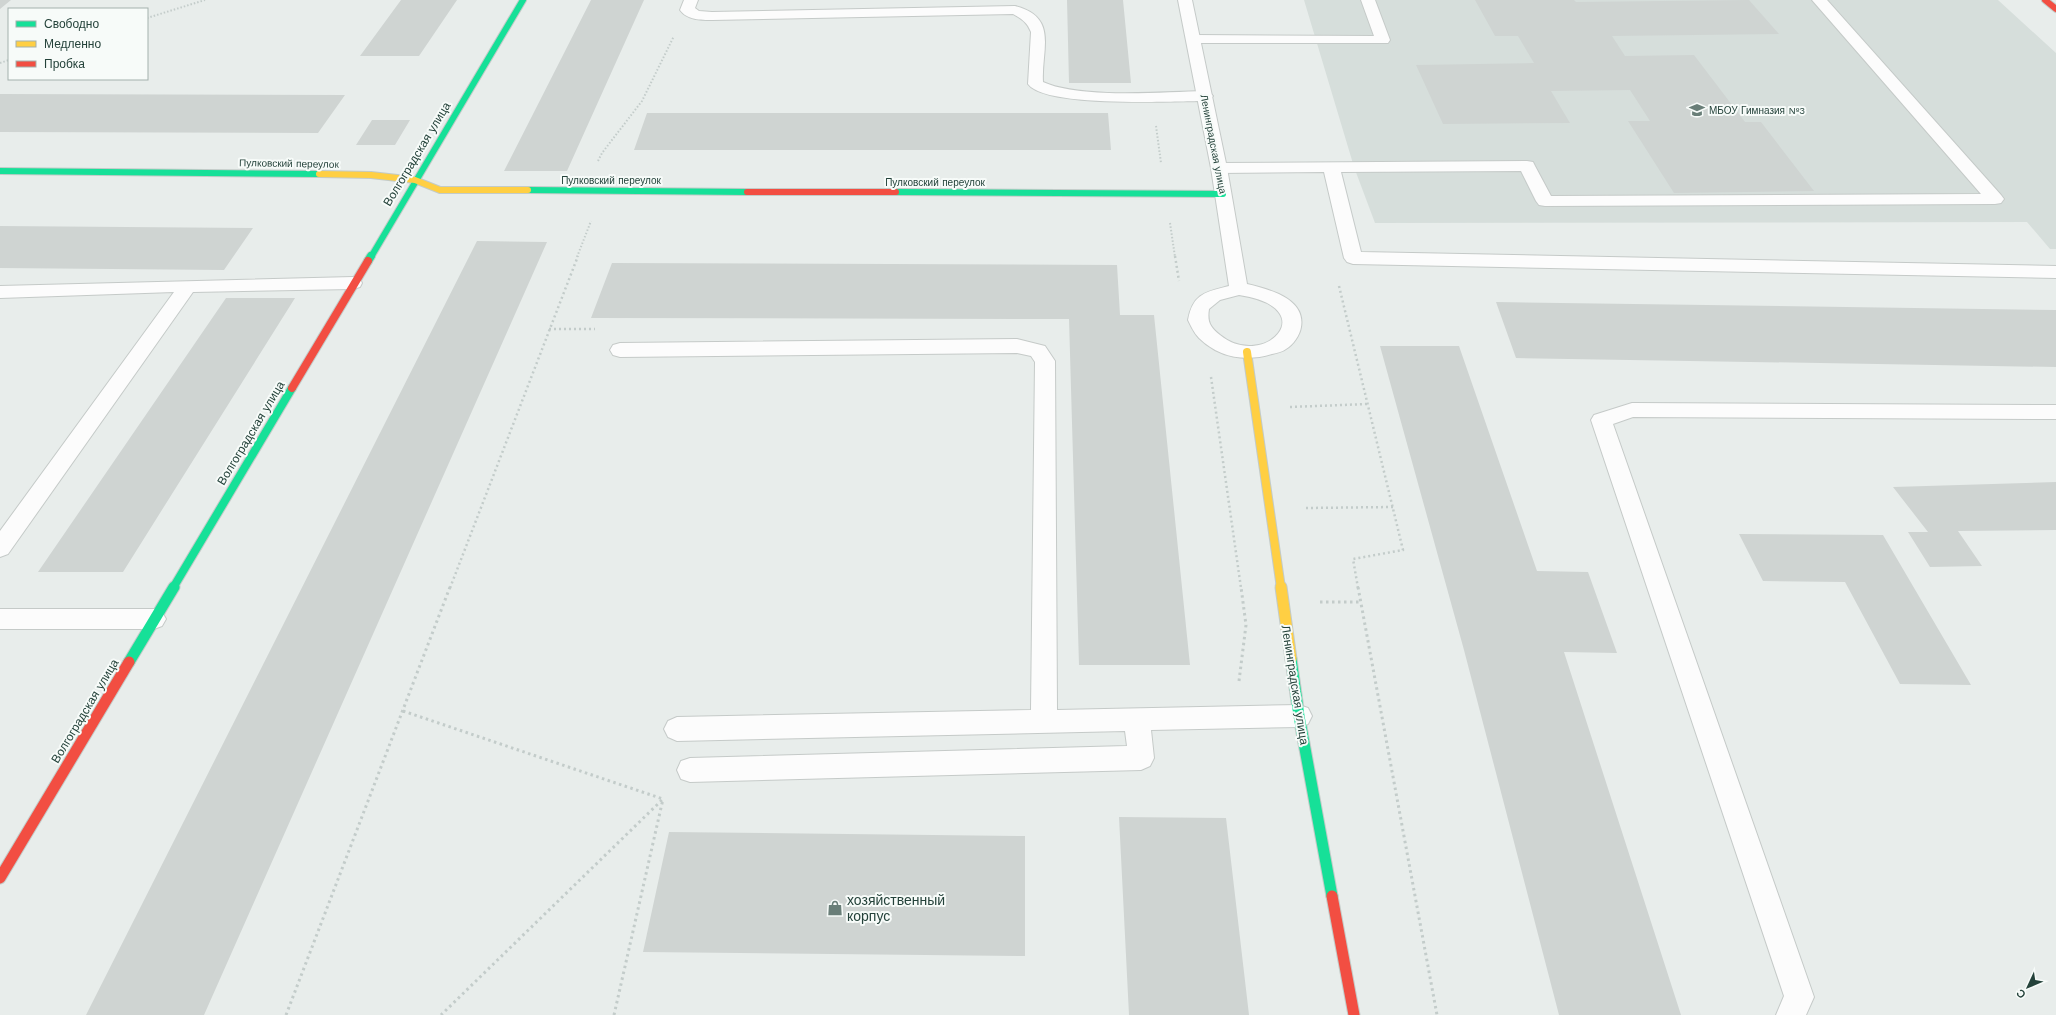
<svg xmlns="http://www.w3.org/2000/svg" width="2056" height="1015" font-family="'Work Sans',sans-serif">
<rect width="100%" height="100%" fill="#e8edeb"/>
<path fill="#d6dedb" d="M1304,0H1998L2056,53V249H2050L2027,222L1375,223L1354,167Z"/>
<path fill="#cfd4d2" d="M0,0H11L0,9Z
M401,0H457L419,56H360Z
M591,0H644L567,171H504Z
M1067,0H1123L1131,83H1069Z
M1475,0H1574L1576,2L1749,0L1779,34L1612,36L1625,56L1694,55L1745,122H1761L1814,191L1674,193L1628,121H1650L1630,90L1551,91L1570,123L1443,124L1416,65L1534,63L1518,36H1495Z
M0,94L345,95L318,133L0,132Z
M647,113H1108L1111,150H634Z
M372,120H410L395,145H356Z
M0,226L253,228L224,270L0,268Z
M477,241L547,242L204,1015H86Z
M612,263L1117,265L1120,315H1154L1190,665H1079L1069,319L591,318Z
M226,298H295L123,572H38Z
M1496,302L2056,310V367L1516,358Z
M1380,346H1459L1537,571L1588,572L1617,653L1564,652L1681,1015H1559L1464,650Z
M2056,482V530L1958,531L1982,566L1930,567L1908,532H1928L1893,487Z
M1739,534L1883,535L1971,685L1900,684L1845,582L1763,581Z
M1119,817L1226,818L1249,1015H1129Z
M669,832L1025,836V956L643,952Z"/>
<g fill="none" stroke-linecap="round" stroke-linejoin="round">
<defs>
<path id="lane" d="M684,0H698L695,8L699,11L712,12L1015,6C1059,17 1041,50 1043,82C1080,99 1163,92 1205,91L1210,93L1213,96L1210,99L1205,101C1174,101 1045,108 1028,84L1031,32C1027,22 1022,19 1013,14L712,20C701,20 687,20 680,10Z
M1361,0H1375L1390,40L1388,43H1194L1189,42L1187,39L1189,36L1194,35L1374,36Z
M1812,0H1827L2001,195L2004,199L2001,203L1995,204L1545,206L1539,205L1536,201L1521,171L1341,172L1361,252L2056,266V278L1353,264L1347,262L1344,258L1324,172L1219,173L1213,172L1211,168L1213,164L1219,163L1527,161L1533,162L1535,166L1551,196L1981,194Z
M353,277L360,279L362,283L360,287L353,289L193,292L8,554L0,557V531L174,292L0,298V286Z
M1017,339L1045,346L1055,361L1057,710L1299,705L1308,708L1312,716L1308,724L1299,727L1151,730L1154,758L1150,766L1141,770L690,782L681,779L677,770L681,761L690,758L1127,746L1125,731L677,741L668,737L664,729L668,721L677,717L1031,710L1035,362L1031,356L1017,353L620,357L613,355L610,350L613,345L620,343Z
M1632,403L2056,405V419L1633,417L1613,424L1814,997L1806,1015H1776L1784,996L1591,420L1594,415Z
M0,609H154L162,612L166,619L162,626L154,629H0Z"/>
<path id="street" d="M1178,0H1192L1227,168L1247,284C1268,289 1306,298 1301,327C1300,335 1293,345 1286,349C1282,352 1277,353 1272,354C1246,362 1219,358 1199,338C1194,333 1191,326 1188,320C1193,293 1206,292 1229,286L1211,168ZM1239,295C1325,308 1264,371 1220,335C1210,327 1207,322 1209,309L1220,300Z"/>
<path id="fast-far2" d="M0,171L319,174
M528,190L747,192
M896,192L1223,194
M371,257L523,0"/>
<path id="fast-far1" d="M368,261L371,256
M173,588L292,388"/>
<path id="fast" d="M1291,659L1299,716L1332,896
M129,662L174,587"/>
<path id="slow-far2" d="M319,174L371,175L415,180L440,190H528"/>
<path id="slow-far1" d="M1247,352L1281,588"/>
<path id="slow" d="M1281,587L1291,659"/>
<path id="jam-far2" d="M2045,0L2056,9
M747,192H896"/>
<path id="jam-far1" d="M292,388L368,261"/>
<path id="jam" d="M0,878L129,662
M1332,896L1354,1015"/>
</defs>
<use href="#lane" stroke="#c5cac8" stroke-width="2"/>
<use href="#street" stroke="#c5cac8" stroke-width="2"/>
<use href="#fast-far2" stroke="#c3cbc8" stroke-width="8"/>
<use href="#fast-far1" stroke="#c3cbc8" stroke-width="10"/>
<use href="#fast" stroke="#c3cbc8" stroke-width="13"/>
<use href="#slow-far2" stroke="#c3cbc8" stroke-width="8"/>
<use href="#slow-far1" stroke="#c3cbc8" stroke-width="10"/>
<use href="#slow" stroke="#c3cbc8" stroke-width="13"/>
<use href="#jam-far2" stroke="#c3cbc8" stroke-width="8"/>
<use href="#jam-far1" stroke="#c3cbc8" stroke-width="10"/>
<use href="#jam" stroke="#c3cbc8" stroke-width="13"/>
<path stroke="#c3ccca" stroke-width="2" stroke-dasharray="1.5 2" stroke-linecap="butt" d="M147,18L205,0
M0,63L9,60
M1156,126L1161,163
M598,161L602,153L642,101L674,36
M1170,223L1175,257
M577,257L591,221"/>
<path stroke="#c3ccca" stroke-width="2.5" stroke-dasharray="2 3" stroke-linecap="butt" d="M1175,256L1179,281
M1339,286L1403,550L1353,559L1358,588
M549,329H595
M1211,377L1241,588
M1290,407L1368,404
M1306,508L1393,507
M450,588L578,256"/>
<path stroke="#c3ccca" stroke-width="3" stroke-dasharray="2.5 3.5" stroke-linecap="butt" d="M1358,587L1437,1015
M1320,602H1361
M1239,681L1246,625L1241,587
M403,711L663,799L441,1015
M286,1015L450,587
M614,1015L663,799"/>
<use href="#lane" fill="#fcfcfc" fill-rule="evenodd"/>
<use href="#street" fill="#fcfcfc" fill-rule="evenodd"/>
<use href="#fast-far2" stroke="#16e098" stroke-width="6"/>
<use href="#fast-far1" stroke="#16e098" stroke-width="8"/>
<use href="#fast" stroke="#16e098" stroke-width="11"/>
<use href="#slow-far2" stroke="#ffcf43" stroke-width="6"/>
<use href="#slow-far1" stroke="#ffcf43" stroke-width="8"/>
<use href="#slow" stroke="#ffcf43" stroke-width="11"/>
<use href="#jam-far2" stroke="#f24e42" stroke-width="6"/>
<use href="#jam-far1" stroke="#f24e42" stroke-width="8"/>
<use href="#jam" stroke="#f24e42" stroke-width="11"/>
</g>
<defs>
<symbol id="school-bare" viewBox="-9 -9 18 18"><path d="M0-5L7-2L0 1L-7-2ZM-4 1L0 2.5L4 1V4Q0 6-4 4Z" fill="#697e78" stroke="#f7fbf9" stroke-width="2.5" paint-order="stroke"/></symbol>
<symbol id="shop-bare" viewBox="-9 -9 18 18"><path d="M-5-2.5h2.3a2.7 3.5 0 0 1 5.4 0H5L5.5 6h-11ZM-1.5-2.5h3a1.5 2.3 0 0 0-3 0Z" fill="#697e78" stroke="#f7fbf9" stroke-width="2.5" paint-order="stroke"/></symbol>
</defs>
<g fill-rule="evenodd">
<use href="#school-bare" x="1686" y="99" width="22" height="22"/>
<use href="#shop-bare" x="824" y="897" width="22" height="22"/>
</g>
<g text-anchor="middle" stroke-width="4" stroke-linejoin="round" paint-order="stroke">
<g font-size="10" fill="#24423a" stroke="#f7fbf9" text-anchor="start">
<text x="1709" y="114">МБОУ Гимназия №3</text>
</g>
<g font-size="10" fill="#24423a" stroke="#f7fbf9">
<text transform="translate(1214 144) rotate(79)" y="4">Ленинградская улица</text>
<text transform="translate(289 163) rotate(1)" y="4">Пулковский переулок</text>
<text x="611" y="184">Пулковский переулок</text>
<text x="935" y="186">Пулковский переулок</text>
</g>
<g font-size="12" fill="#24423a" stroke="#f7fbf9">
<text transform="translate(417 154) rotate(-59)" y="4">Волгоградская улица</text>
<text transform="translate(251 433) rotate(-59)" y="4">Волгоградская улица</text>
<text transform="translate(1295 685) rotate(81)" y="4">Ленинградская улица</text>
<text transform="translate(85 711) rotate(-59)" y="4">Волгоградская улица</text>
</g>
<g font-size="14" fill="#24423a" stroke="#f7fbf9" text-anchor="start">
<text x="847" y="905">хозяйственный<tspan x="847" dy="16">корпус</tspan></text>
</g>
</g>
<rect x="8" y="8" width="140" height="72" fill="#f7fbf9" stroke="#a3b1ad"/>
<rect x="16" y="21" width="20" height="6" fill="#16e098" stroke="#a3b1ad"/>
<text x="44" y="28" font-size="12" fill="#24423a">Свободно</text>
<rect x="16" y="41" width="20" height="6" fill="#ffcf43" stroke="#a3b1ad"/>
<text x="44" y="48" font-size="12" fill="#24423a">Медленно</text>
<rect x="16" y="61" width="20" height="6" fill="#f24e42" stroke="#a3b1ad"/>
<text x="44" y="68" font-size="12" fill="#24423a">Пробка</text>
<g transform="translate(2028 987) rotate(226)" stroke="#f7fbf9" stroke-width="3" paint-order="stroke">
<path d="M0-3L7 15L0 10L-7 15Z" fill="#24423a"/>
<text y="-6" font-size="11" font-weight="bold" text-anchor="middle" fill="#24423a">С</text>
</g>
</svg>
